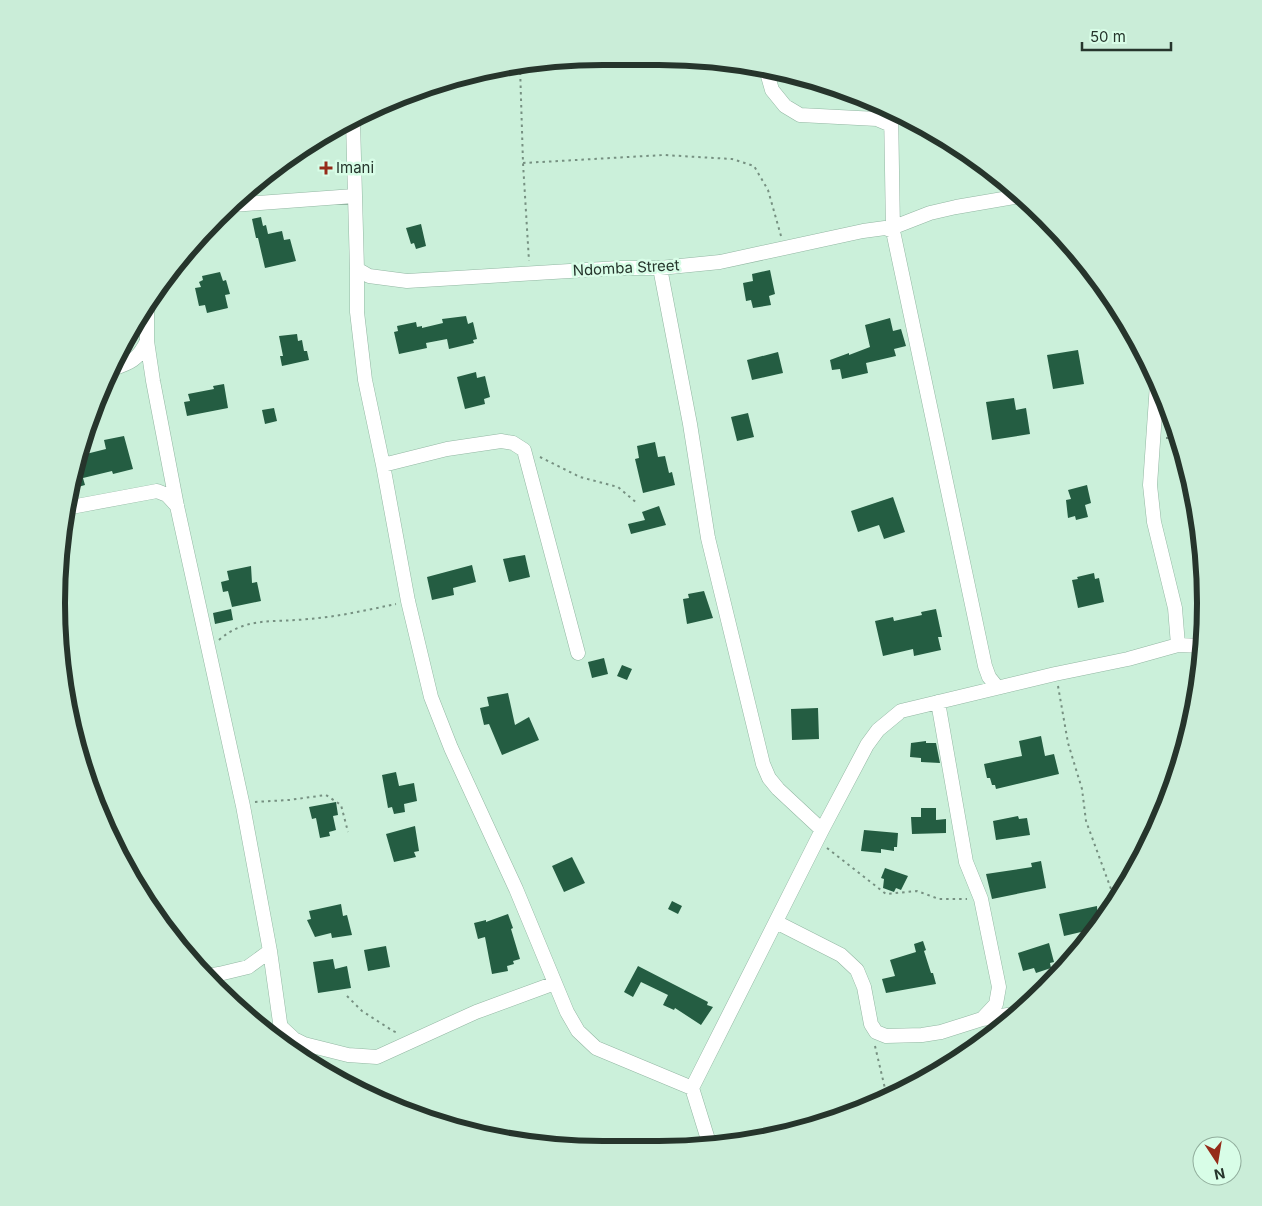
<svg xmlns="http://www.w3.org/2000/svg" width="1262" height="1206" font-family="Inter,sans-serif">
<rect width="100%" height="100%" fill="#cbf0da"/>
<path fill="#245d42" d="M261,217L263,226L266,225L268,234L282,231L284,240L290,239L296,261L265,268L258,238H256L252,219Z
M421,224L426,246L416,249L414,243L411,244L406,228Z
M770,270L775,294L769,296L771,305L753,308L751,300L746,301L743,283L753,281L752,274Z
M220,272L223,281L226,280L230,294L225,295L228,308L207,313L205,305L199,306L195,288L201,287L199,282L203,280L202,276Z
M466,316L468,324L473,322L477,339L473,340L474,343L449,349L447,339L426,343L427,348L399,354L394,332L398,331L397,326L416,322L417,327L422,326V328L443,323L442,319Z
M890,318L893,331L901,329L906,346L894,349L896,356L866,363L868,373L842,379L840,369L832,370L830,360L849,353V355L870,347L865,325Z
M297,334L298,341L302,340L304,351H307L309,360L282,366L280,356H283L279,336Z
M1078,350L1084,384L1053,389L1047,355Z
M778,352L783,373L752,380L747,360Z
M476,372L477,378L485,376L490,397L484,399L485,404L465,409L457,377Z
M224,384L228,408L187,416L184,402L190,401L188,394L214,389L213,386Z
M1014,398L1016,410L1026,408L1030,434L992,440L986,402Z
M274,408L277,421L265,424L262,410Z
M748,413L754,437L737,441L731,417Z
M124,436L133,469L113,474L112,471L83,478L85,485L71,489L78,456L106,449L104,440Z
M655,442L658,457L665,456L669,473L672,472L675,485L643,493L635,459L639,458L637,446Z
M1087,485L1091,503L1085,505L1088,517L1076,520L1075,516L1068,518L1066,500L1071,499L1068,490Z
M893,497L905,532L884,539L879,525L858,532L851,511Z
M659,506L666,525L631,534L628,524L645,520L642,512Z
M525,555L530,577L509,582L503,559Z
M472,565L476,582L453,588L454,595L432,600L427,577Z
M251,566L252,583L257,582L261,601L232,607L228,591L223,592L221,582L229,580L227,571Z
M1094,573L1095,579L1099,578L1104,602L1078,608L1072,580L1078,579L1077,577Z
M704,591L713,618L687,624L683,599L689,598L688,594Z
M231,609L233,620L215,624L213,613Z
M936,609L942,637H938L941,650L914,656L913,649L883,656L875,621L893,617L894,621L922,615L921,612Z
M604,658L608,674L592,678L588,662Z
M622,665L632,669L627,680L617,676Z
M508,693L515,725L529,717L539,740L502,755L489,724L484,725L480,708L489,706L487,697Z
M818,708L819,739L792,740L791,709Z
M1041,736L1045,756L1054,754L1059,774L996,789L995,785H992L990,778H987L984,764L1022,756L1019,741Z
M926,741V743H936L940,763L921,762V758L910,757L911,743Z
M396,772L399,786L414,783L417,801L404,804L405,812L394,814L392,807L388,808L382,775Z
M336,802L338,815L333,816L336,830L329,832L330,836L320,838L316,818L312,819L309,807Z
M921,808H936V820L946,819V833L912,834L911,817H921Z
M1018,816L1019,819L1027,818L1030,835L996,840L993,821Z
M415,826L419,851L414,852L416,857L394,862L386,834Z
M864,830L898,833L897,847H894V851L881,849V853L861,851Z
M572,857L585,883L564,892L552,866Z
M1041,861L1046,888L992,899L986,874L1032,867L1031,863Z
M885,868L908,876L901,890L896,888L894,892L883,888L884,879L881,878Z
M672,901L682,906L678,914L668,909Z
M341,904L343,916L347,915L352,935L332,938L331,933L315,937L307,920L311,919L309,911Z
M1097,906L1098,923L1093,924L1094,929L1064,936L1059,914Z
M508,914L513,928L511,929L520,959L513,961L514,964L507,966L508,971L492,974L485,937L478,939L474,923L486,920V922Z
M923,941L926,950L924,951L931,973H933L936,984L886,993L882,979L895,976L890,960L916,952L914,944Z
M1049,943L1054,962L1050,963L1051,968L1036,973L1034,968L1023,971L1018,953Z
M386,946L390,967L368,971L364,950Z
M333,959L335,969L347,966L351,988L318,993L313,962Z
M638,966L708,1002L707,1005L713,1007L701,1025L675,1008L674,1010L663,1005L668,995L641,982L633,997L624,992Z"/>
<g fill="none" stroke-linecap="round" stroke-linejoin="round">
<defs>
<path id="minor" d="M766,69L772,90L785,106L800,115L877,119L891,125
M891,109L893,231L985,666L989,677L997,687
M353,122L357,269V312L365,380L383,465L408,601L431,697L451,748L516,889L567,1012L578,1031L596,1048L692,1088L710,1146
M232,205L354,196
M894,227L930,213L956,207L1020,196
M660,268L690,424L708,538L763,764L769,778L778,789L822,830
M357,269L369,276L407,281L619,268H660L720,262L863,231L885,228L893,231
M147,306V341L153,381L177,506L243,806L270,951L283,1044
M112,369C130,363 138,360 147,341
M1157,384L1150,485L1154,522L1175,608L1178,645
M383,465L447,449L501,441L513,443L524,450L578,653
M66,508L157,491L167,495L177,506
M776,922L841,955L857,970L864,987L871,1024L876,1032L886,1036L922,1035L941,1032L982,1019L996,1004L999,987L981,899L966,862L938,702
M206,976L219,974L248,967L270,951
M982,1019L1020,1013
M280,1026L294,1039L304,1044L348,1055L377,1057L476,1012L555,983
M692,1088L822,830L867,745L878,730L901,711L1055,674L1128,659L1178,645L1203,646"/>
</defs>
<use href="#minor" stroke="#93b7a3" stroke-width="15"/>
<path stroke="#769081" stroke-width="2" stroke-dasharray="2.5 4" stroke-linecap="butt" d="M520,66L523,163L529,261
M523,163L664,155L732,159L754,166L768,190L781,236
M1166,438H1179
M540,457L580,477L618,487L638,504
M219,640C246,616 275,623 308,619C337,617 367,610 396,604
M1058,686L1068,743L1082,789L1086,821L1115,900
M255,802L289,800L326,795L341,805L348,832
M827,848L886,894L917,891L939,899H967
M347,996L362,1011L393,1031L398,1033
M875,1046L887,1097"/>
<use href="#minor" stroke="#fff" stroke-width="14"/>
</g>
<path fill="#952c19" stroke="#d8fde7" stroke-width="2" d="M323.5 160.5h5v5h5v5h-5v5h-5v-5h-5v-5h5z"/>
<g text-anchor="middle" stroke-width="5" stroke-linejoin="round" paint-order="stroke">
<g font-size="15" fill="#26352c" stroke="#d8fde7" text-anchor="start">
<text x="336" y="173">Imani</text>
</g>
<g font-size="15" fill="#26352c" stroke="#d8fde7">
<text transform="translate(626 268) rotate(-3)" y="5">Ndomba Street</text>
</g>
</g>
<path d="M0 0H1262V1206H0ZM603 65H659A538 538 0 0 1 1197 603V603A538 538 0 0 1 659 1141H603A538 538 0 0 1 65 603V603A538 538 0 0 1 603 65Z" fill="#caedd8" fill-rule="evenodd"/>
<path fill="none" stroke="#26352c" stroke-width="6" d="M603 65H659A538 538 0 0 1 1197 603V603A538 538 0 0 1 659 1141H603A538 538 0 0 1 65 603V603A538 538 0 0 1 603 65Z"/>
<g transform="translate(1217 1161) rotate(168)"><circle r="24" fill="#d8fde7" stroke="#91ad9c"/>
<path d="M0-4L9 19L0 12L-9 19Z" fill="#952c19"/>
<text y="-8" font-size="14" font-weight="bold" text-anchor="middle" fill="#26352c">N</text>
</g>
<path d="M1082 42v8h89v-8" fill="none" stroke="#26352c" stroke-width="2.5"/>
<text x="1090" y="42" font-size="15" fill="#26352c" stroke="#d8fde7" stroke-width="4" paint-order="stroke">50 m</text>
</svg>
